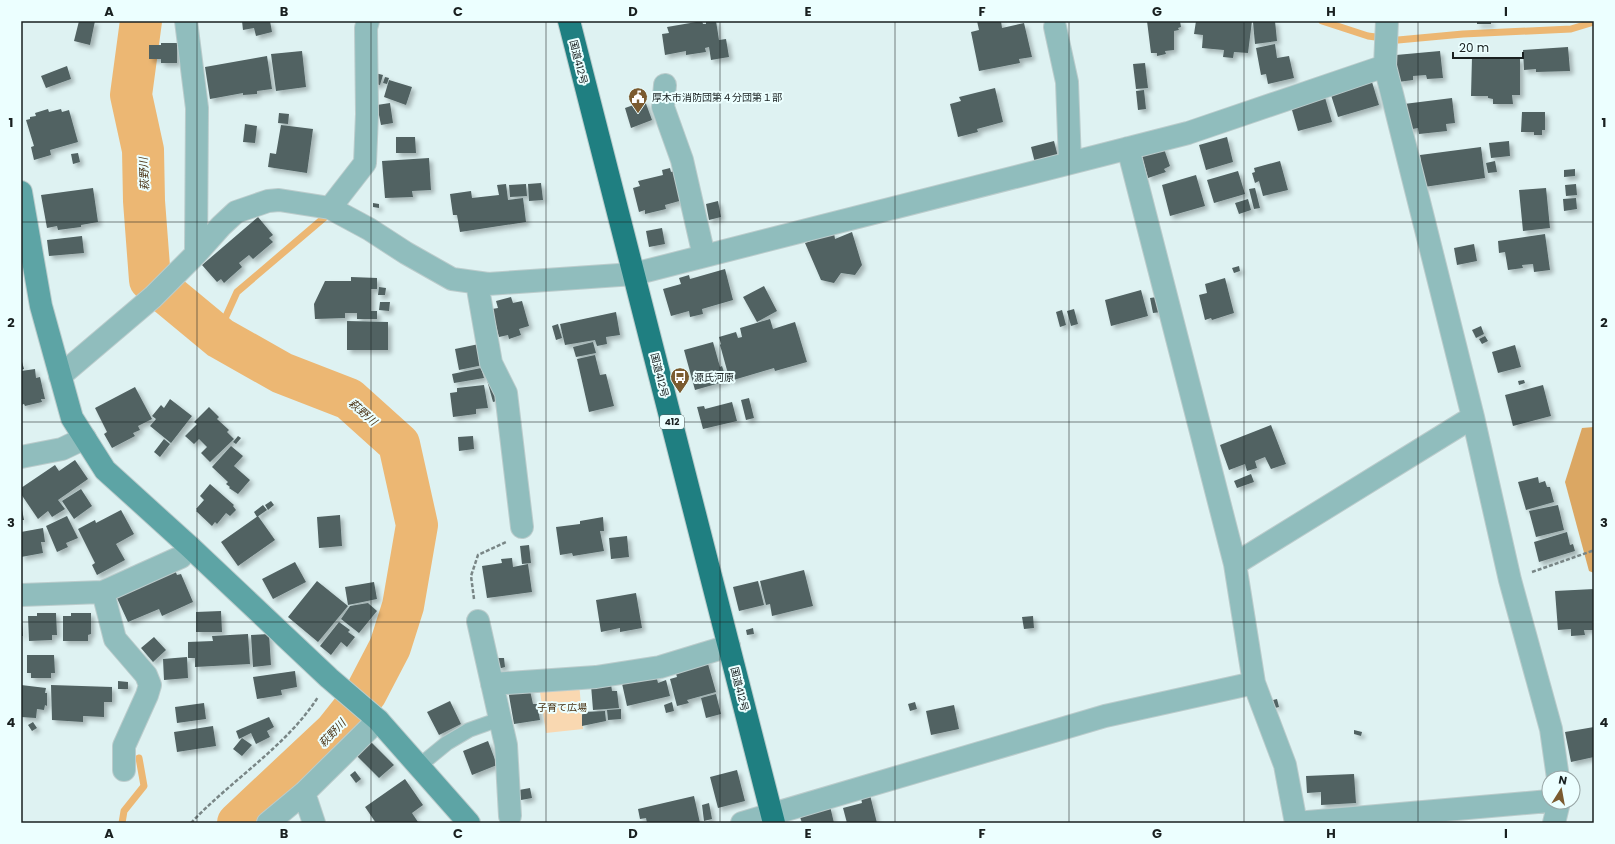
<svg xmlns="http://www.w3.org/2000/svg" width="1615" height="844" font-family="Poppins,'Noto Sans JP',sans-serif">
<defs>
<filter id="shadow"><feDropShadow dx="3.5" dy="3.5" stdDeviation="2" flood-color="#0004"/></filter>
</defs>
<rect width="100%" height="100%" fill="#def2f2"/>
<path fill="#f9d8b1" d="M579,682L583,729L546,733L539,685Z"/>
<path fill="#dba763" d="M1594,427V573L1589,571L1565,482L1582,428Z"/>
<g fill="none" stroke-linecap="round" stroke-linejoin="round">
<path stroke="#ecb773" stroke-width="7" d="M1322,21L1368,36L1398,40L1463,34L1571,29L1594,22
M217,336L237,292L325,217
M122,823L124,811L144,786L139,758"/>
<path stroke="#ecb773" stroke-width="42" d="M141,21L131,95L143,150L144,201L150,280L220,338L282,373L349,399L399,444L417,525L403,606L390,647L366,693L335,732L238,823"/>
</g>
<path fill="#516262" filter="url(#shadow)" d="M79,21H95L90,45L74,41Z
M242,21H270L272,32L256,36L254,28L243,30Z
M702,21L703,24H706V21H716L719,40L726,39L729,57L711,60L709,47L705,48L706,52L686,55V51L665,55L662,34L669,33L667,27Z
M977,21H1001L1002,28L1024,23L1032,57L1019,59L1020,63L979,71L971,32L979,30Z
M1147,21H1180L1181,27L1178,28L1179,30L1174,31V50L1165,51L1166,54L1157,56V53H1151Z
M1196,21H1252L1248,53L1234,52L1233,58L1223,57L1224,50L1202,48L1203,35L1194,34Z
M1275,21L1277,41L1255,44L1253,22Z
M1477,21H1491V24H1477Z
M161,43H177V63H161V59H149V45H161Z
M1275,44L1277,58L1289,56L1294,78L1268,84L1266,74L1261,75L1256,48Z
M1568,47L1570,71L1536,72V69L1524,70L1523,50Z
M302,51L306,87L276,91L271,54Z
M1440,51L1443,78L1427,79L1426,75L1413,76V80L1398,82L1396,55Z
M267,56L272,89L257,91V94L243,95V93L210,99L205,67Z
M1472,57L1520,58V95H1512L1513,104H1493V99L1488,98V96H1471Z
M1145,63L1148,88L1136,89L1133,64Z
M67,66L71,79L46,88L41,76Z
M375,73L383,75L380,85L372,83Z
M385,77L389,78L387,84L383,83Z
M389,80L412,87L406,105L384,97Z
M1372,82L1379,105L1338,117L1331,95Z
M995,88L1003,122L977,129L978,132L958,137L950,104L961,101L959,97Z
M1144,90L1146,109L1138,110L1136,91Z
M1324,94L1332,122L1298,131L1290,103Z
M1452,98L1455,123L1446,124L1447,131L1419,134L1418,128L1407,130L1404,104Z
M645,101L652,120L631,128L625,108Z
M390,103L393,123L381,125L377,105Z
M48,109L49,112L61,109L62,112L69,110L78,142L50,150L51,155L34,160L31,147L34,146L26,120L30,119V117L36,116L35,113Z
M1522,112H1545V130H1542V135H1534V132H1521Z
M279,113L289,114L288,124L278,123Z
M245,124L257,126L255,143L243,142Z
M281,125L313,129L307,173L268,167L270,153L276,154Z
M396,137H415L416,153H396Z
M1227,137L1233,162L1206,170L1199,145Z
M1054,141L1058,157L1035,163L1031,147Z
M1509,141L1510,156L1491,158L1489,143Z
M1163,146L1170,166L1164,169L1166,172L1148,178L1141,153Z
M1481,147L1485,178L1424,187L1420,155Z
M78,153L80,162L73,164L71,154Z
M429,158L431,190L412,191L413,197L385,198L382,161Z
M1280,161L1288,190L1263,196L1259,181L1255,183L1252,173L1255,172L1254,168Z
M1495,161L1497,172L1488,173L1486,163Z
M670,168L671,172L675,171L683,200L665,205L666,209L645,214V210L639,212L633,188L640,186L638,181L663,175L662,170Z
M1575,169V176L1564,177V170Z
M1238,171L1245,194L1214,203L1207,180Z
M1196,175L1205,206L1170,216L1162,185Z
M541,183L543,200L529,201L528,184Z
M506,184L508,200L523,198L526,222L460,232L457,215H453L450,194L471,191L472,198L499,195L497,185Z
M526,184L527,196L510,197L509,185Z
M1576,184L1577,195L1566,196L1565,185Z
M93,188L98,222L81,225V227L58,230L57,226L47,228L41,195Z
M1255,188L1260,208L1254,209L1249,189Z
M1546,188L1550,228L1523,231L1519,190Z
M1576,198L1577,209L1564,211L1563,199Z
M1248,199L1251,210L1239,214L1235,203Z
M718,201L721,217L709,220L706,204Z
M373,203L379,204V208L373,207Z
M258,217L273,235L269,238L273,242L253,259L249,255L239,263L242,267L224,283L221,279L217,282L202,265Z
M662,228L665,244L649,247L646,231Z
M852,232L862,265L855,275L841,273L834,283L821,280L805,243L834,233L835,239Z
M1545,234L1550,270L1534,272L1533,264L1522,265L1523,268L1508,270L1505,252L1499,253L1498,241Z
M82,236L84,253L49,256L47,240Z
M1474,244L1477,261L1457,265L1454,248Z
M1239,266L1240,271L1234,273L1232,268Z
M725,269L733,300L702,309L703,314L690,317L689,311L671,316L663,289L681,284L679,278L689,275L690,279Z
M351,277L377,278V289H371V311H377V319H357V313H345V318L315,319L314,304L325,281H351Z
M1225,278L1234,313L1212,320L1211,318L1205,320L1199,295L1207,293L1205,284Z
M764,286L777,311L757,322L743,297Z
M379,287L386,288L385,295H378Z
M1141,290L1148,316L1111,326L1105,300Z
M511,297L513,303L522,301L529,326L519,329L521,335L509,339L508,335L499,337L492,309L498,308L496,301Z
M1157,297L1161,312L1153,313L1150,298Z
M380,302H390L389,311L379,310Z
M1074,309L1078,324L1071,326L1067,311Z
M1062,310L1066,325L1060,327L1056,312Z
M616,312L620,335L606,337L607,344L597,346L595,340L565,345L560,324Z
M770,319L773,329L795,322L807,362L775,371L774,368L730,381L720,345L721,344L719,337L736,332L738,338L742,337L740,328Z
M347,321L388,322V350H347Z
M558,324L562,338L556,340L552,326Z
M1481,326L1484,334L1476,338L1472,330Z
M1485,336L1488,341L1482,344L1479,339Z
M593,342L596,353L576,357L573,347Z
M713,342L720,367L722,366L727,381L695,390L684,350Z
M479,344L483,365L459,370L455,349Z
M1515,345L1521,367L1498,373L1492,352Z
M595,355L600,375L606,374L614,406L589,412L577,359Z
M21,358L24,369L21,370Z
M481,368L484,378L454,383L452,374Z
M35,369L36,378L40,377L45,399H41L42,402L25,406L24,404L21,405V371Z
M494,378L500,400L493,402L487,380Z
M1524,380L1525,383L1519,385L1518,381Z
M484,385L488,408L476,409V414L453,417L450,393L457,392V388Z
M1543,385L1551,416L1513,426L1505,395Z
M135,387L152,419L138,426L140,430L133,433L135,436L112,448L104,434L107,432L95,408Z
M749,398L754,418L746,420L741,400Z
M170,399L192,416L171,443L150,426L156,419L152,416L161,405L164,408Z
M732,402L737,421L703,429L697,407L704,406L705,409Z
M209,407L219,417L217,419L229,430L227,432L234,439L210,462L201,453L207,447L199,439L194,444L185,436L197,424L194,422Z
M1271,425L1286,464L1271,469L1265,457L1255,461L1257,468L1247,471L1245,464L1229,470L1220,445Z
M238,436L241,438L236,444L233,442Z
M473,436L474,449L459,451L458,437Z
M164,439L170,444L160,457L154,452Z
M231,446L243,456L234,466L250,480L238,494L229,488L230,487L226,484L228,482L212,467Z
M75,460L88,479L58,500L65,509L52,517L48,511L38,519L21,494V488L55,465L59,471Z
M1251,474L1254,482L1237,488L1234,481Z
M1538,477L1539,483L1545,481L1547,487H1550L1554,502L1526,510L1518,482Z
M210,484L234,505L233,506L236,510L230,516L226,513L217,524L215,522L212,526L196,511L197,510L196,509L204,500L200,496Z
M81,489L92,506L74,519L62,501Z
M271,501L274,505L268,510L265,505Z
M21,504L24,520H21Z
M263,505L267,510L257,517L254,512Z
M1558,505L1564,530L1536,537L1529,511Z
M121,510L134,534L116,544L125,560L97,575L92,565L95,563L78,529L95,520L96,523Z
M340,515L342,546L319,548L317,517Z
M67,516L78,538L66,543L68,547L57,552L46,526Z
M258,516L275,540L238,566L221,542Z
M603,517L604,531H600L604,551L573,556L572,553L560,555L556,527L580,524V521Z
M43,528L45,542H41L43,553L21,557V532Z
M1567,532L1570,545L1573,544L1575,551L1539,562L1534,542Z
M627,536L629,557L611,559L609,538Z
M529,545L531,563L522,564L520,546Z
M512,558L513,567L528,564L532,592L487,598L482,566L502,563L501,559Z
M295,562L306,582L273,599L262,579Z
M175,570L177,575L181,574L193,602L162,616L159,609L128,622L116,596Z
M804,570L813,606L772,616L770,604L766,605L760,581Z
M317,581L348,606L318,642L288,617Z
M758,581L764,605L739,611L733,587Z
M374,582L377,599L348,605L345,587Z
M1594,589V630H1584L1585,635L1571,636V629L1558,630L1555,591Z
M636,593L642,628L620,632V628L601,632L596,600Z
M368,603L377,611L359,633L341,619L350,606Z
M221,611L222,632H196V612Z
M37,613H56L57,635H52V640L29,641L28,616H37Z
M71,613H91V634L88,635V641H63V616H71Z
M1033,616L1034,628L1024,629L1022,617Z
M21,619H22L23,636H21Z
M339,622L350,630L348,632L355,637L347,647L341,642L331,655L320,646Z
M753,628L754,634L747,635L746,630Z
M248,634L250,664L195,667V658H188V642L213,641L212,636Z
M269,634L271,665L253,667L251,635Z
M154,637L166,650L153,662L141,648Z
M27,655H54L55,673H51V678H31V673H27Z
M187,657L188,678L164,680L163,659Z
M706,657L716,692L687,700L689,703L677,706L670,679L677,677L675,670Z
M496,658H504L505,667L498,669Z
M295,671L297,687L281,690L282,695L257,699L253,677Z
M656,675L658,683L666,680L670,696L627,706L621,679Z
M118,681L128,682V689H118Z
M611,684L612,691H617L619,708L593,710L591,685Z
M21,685L46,688L45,693H47V706L45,705L44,710L37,709L36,718L21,717Z
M51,685L112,687V702H104V717L83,716V722L52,720Z
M529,686L533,704H537L540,720L514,724L508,690Z
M716,694L721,714L706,718L701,698Z
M1277,699L1279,707L1275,708L1273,700Z
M450,701L461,724L439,735L427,712Z
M672,702L674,711L666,713L664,705Z
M915,702L917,709L910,711L908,704Z
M204,703L206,719L177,723L175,707Z
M954,705L959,729L931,735L926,711Z
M621,709V719L608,720L607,710Z
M605,711L606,721L582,726V712Z
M269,717L274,727L267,731L270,737L256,744L251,733L239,739L236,731Z
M33,722L37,728L32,731L28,725Z
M213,726L216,746L177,752L174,732Z
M1594,727V757L1571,762L1565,732Z
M1354,730L1362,732L1361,736L1354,734Z
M242,738L252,745L242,756L233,749Z
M368,739L394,765L379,778L354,753Z
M488,741L497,765L472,775L463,751Z
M737,770L745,801L718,808L710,777Z
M355,771L361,779L356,783L350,775Z
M1354,774L1356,803L1321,805V792L1307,793L1306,776Z
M405,779L423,805L412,813L418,822L416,823H376L365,807Z
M530,788L532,798L521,800L519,790Z
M870,795L877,823H847L843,808L862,803L861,798Z
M694,796L700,823H647L646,818L640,819L638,809Z
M709,803L712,819L704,821L702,805Z
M830,806L834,823H802L800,817Z"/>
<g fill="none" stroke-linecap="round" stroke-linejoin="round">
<defs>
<path id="lane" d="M419,766L447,743L469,730L500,719"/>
<path id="street" d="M186,21L197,108L196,254
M1055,27L1067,82L1070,163
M1385,66L1387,21
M665,85L663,107L682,160L704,256
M1128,148L1235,564L1254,683L1285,765L1296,823
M330,208L365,163L367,114L366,28L368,21
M477,283L491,363L506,393L522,527
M60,376L153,297L196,254L221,226L236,212L268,201L279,200L330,208L369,229L406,253L452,279L488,284L634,274L1188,133L1385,66L1473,417L1510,580L1551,729L1558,778
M21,457L62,449L85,438
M1235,564L1473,417
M103,592L115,639L146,675L150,685L147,695L124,746V770
M21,595L103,592L181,557L190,547
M478,621L506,745L510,816
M492,684L596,677L660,667L729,646
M304,793L314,823
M268,823L304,793L378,720
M742,823L1105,716L1254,683
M1296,823L1549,801
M1554,823L1559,802"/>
<path id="secondary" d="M21,192L41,306L72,418L105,470L190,547L329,678L378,720L469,823"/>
<path id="highway" d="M569,21L774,823"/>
</defs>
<use href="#lane" stroke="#bcc" stroke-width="16"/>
<use href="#street" stroke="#bcc" stroke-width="24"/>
<use href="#secondary" stroke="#bcc" stroke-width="24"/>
<use href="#highway" stroke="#bcc" stroke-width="24"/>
<path stroke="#798686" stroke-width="2.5" stroke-dasharray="4 2" stroke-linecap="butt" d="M1532,572L1592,551H1594
M474,599L471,576L478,555L506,542
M191,823C230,781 287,746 318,697"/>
<use href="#lane" stroke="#90bdbd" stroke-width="14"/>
<use href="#street" stroke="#90bdbd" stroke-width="22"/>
<use href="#secondary" stroke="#5da4a5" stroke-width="22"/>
<use href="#highway" stroke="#1f7f81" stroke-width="22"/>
</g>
<path fill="none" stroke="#192020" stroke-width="1" stroke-opacity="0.55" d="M197,21V823M371,21V823M546,21V823M720,21V823M895,21V823M1069,21V823M1244,21V823M1418,21V823M21,222H1594M21,422H1594M21,622H1594"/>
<defs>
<symbol id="civic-pin" viewBox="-11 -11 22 30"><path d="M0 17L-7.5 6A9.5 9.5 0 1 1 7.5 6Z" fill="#7b5b30" stroke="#ecffff"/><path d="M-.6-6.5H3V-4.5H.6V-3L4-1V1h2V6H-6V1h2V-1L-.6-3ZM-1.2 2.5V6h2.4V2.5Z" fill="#fff"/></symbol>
<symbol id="bus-pin" viewBox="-11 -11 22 30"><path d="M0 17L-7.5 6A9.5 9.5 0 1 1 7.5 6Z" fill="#7b5b30" stroke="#ecffff"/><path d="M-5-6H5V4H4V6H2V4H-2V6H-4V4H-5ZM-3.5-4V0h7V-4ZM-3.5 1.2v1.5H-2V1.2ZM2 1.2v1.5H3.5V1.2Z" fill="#fff"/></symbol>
</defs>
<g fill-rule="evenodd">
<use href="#civic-pin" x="627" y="86" width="22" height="30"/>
<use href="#bus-pin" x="669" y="366" width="22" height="30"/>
</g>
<g text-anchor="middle" stroke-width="4" stroke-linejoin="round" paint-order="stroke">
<rect fill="#ecffff" stroke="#586363" stroke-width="1" x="660" y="415" width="24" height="14" rx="3"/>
<g font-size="9" font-weight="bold" fill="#192020">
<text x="672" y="425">412</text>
</g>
<g font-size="10" fill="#192020" stroke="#ecffff">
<text transform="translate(579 62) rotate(76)" y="4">国道412号</text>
<text transform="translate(660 375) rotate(76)" y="4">国道412号</text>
<text transform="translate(740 689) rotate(76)" y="4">国道412号</text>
</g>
<g font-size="10" fill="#192020" stroke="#ecffff" text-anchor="start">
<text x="652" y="101">厚木市消防団第４分団第１部</text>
<text x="694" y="381">源氏河原</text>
</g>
<g font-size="10" fill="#463012" stroke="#ecffff">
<text x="562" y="711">子育て広場</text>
</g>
<g font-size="11" font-style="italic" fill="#4c3618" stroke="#ecffff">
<text transform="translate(144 174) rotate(-93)" y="4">萩野川</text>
<text transform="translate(363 412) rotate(41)" y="4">萩野川</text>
<text transform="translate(332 733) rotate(-47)" y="4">萩野川</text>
</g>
</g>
<rect width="1615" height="844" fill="none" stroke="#ecffff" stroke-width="44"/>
<g transform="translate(1561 790) rotate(11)"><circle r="19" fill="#ecffff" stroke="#98a6a6"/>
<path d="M0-3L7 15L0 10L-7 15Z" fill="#7b5b30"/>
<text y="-6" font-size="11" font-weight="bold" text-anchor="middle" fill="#192020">N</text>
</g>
<path d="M1453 52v6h70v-6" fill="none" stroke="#192020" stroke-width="2"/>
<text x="1459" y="52" font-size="12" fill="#192020" stroke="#ecffff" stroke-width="3" paint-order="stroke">20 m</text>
<rect x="22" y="22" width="1571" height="800" fill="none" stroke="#192020" stroke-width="1.5"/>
<g font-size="13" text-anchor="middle" font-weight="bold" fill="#192020">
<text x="109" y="16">A</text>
<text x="284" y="16">B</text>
<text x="458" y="16">C</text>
<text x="633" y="16">D</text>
<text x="808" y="16">E</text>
<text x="982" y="16">F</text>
<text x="1157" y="16">G</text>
<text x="1331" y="16">H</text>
<text x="1506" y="16">I</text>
<text x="11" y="127">1</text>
<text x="1604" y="127">1</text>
<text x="11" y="327">2</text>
<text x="1604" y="327">2</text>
<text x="11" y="527">3</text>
<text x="1604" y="527">3</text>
<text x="11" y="727">4</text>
<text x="1604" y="727">4</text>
<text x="109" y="838">A</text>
<text x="284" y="838">B</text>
<text x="458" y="838">C</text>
<text x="633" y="838">D</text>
<text x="808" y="838">E</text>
<text x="982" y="838">F</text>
<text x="1157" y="838">G</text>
<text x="1331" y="838">H</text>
<text x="1506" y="838">I</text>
</g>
</svg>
